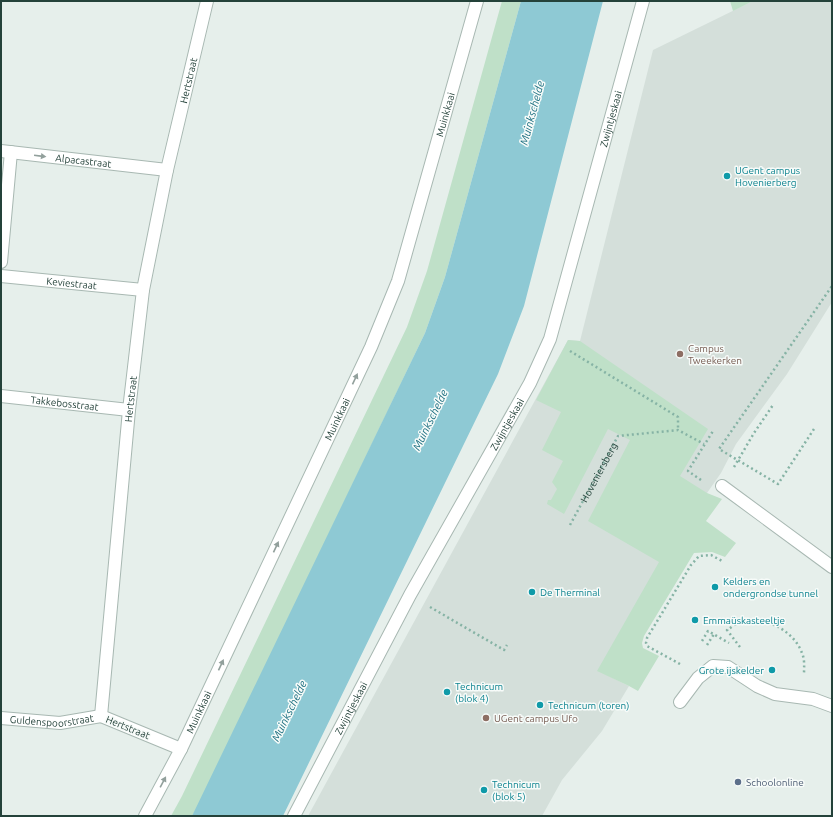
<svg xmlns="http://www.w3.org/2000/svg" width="833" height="817" font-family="Ubuntu,sans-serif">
<rect width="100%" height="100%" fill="#e6efeb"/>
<path fill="#d4dfda" d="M753,1H832V302L787,374L736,444L721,473L707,493L605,674L629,686L602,731L562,780L542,816H308L568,340L580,341L653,50Z"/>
<path fill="#bfe0c8" d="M502,1H521L445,277L425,333L199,805L192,816H171L182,796L407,327L427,271Z
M730,1H753L733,11Z
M568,340L580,341L708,429L680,476L707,493L722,499L706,521L736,543L725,557L712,552L694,553L644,636L642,643L643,648L659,656L638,691L629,686L597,671L659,562L588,521L630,440L608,429L564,514L547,504L548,500H551L557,489L552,482L563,461L542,450L561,412L536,400Z"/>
<path fill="#8ec9d4" d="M521,1H603L524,306L498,374L283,816H192L425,333L445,277Z"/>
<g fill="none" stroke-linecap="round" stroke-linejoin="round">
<defs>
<g id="lane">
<path d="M680,702L698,678L713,666L728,667L757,686L775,694L813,699L832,706"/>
<path id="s2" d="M294,816L410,595L530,383L550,339L643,1"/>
</g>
<g id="street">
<path id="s3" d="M1,151L167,170"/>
<path d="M1,262L11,152"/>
<path id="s4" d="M1,276L143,290"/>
<path id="s5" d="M1,396L129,410"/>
<path d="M722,486L832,567"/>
<path id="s6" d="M1,718L60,723L101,716"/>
<path id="s7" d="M181,749L101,716L129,410L143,290L167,170L207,1"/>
<path id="s8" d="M145,816L181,749L371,347L398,281L477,1"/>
</g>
</defs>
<use href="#lane" stroke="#a8b8b2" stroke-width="14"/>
<use href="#street" stroke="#a8b8b2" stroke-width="14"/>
<g stroke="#86b3a5" stroke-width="2.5" stroke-dasharray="2 3" stroke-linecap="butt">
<path d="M570,351L678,417V430"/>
<path d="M814,429L778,484L719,449L832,286"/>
<path d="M734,467L754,433L773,405"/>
<path d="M701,480L688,471L713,431"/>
<path id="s1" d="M570,525L618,436L678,430L704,444"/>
<path d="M430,607L504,650L507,645"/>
<path d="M702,641L708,631L729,643"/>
<path d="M707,645L714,634"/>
<path d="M740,647L727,630C732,627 738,622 743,621C766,616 794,631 802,653C805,660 804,667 804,675"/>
<path d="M680,664L647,646L646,643L647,638L691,565L699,556L711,555L722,561"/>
</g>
<use href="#lane" stroke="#fff" stroke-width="12"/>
<use href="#street" stroke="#fff" stroke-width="12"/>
</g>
<defs><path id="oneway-solid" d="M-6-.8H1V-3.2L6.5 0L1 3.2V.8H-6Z"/></defs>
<g fill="#92a09c">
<use href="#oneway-solid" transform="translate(40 156) rotate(7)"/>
<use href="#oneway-solid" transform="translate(355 379) rotate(-65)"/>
<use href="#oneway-solid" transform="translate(276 547) rotate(-65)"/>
<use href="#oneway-solid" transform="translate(221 665) rotate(-65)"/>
<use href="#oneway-solid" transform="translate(163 782) rotate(-62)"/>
</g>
<g fill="#0f9aa8" stroke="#f7fbf9" stroke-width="1.5">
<circle cx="727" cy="176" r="4"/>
<circle cx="715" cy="587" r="4"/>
<circle cx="532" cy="592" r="4"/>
<circle cx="695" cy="620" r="4"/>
<circle cx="772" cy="670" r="4"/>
<circle cx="447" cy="692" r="4"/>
<circle cx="540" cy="705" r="4"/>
<circle cx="484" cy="790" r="4"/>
</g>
<g fill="#8d6e63" stroke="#f7fbf9" stroke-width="1.5">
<circle cx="680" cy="354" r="4"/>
<circle cx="486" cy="718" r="4"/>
</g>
<circle fill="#5c6f8a" stroke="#f7fbf9" stroke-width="1.5" cx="738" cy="782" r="4"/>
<g text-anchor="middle" stroke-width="3" stroke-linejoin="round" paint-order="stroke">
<g font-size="10" fill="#24423a" stroke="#f7fbf9">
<text dy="4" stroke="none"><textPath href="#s7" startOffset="729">Hertstraat</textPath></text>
<text dy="4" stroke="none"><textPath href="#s8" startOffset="765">Muinkkaai</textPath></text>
<text dy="4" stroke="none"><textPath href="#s2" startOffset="770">Zwijntjeskaai</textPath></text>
<text dy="4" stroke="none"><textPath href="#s3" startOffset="83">Alpacastraat</textPath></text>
<text dy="4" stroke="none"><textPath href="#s4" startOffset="71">Keviestraat</textPath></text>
<text dy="4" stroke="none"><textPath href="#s7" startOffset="405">Hertstraat</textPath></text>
<text dy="4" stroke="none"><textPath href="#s5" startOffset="64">Takkebosstraat</textPath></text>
<text dy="4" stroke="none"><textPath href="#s8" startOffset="441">Muinkkaai</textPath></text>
<text dy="4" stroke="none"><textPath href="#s2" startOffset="446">Zwijntjeskaai</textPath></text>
<text dy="4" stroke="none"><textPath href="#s1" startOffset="60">Hoveniersberg</textPath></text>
<text dy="4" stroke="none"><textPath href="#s2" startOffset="122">Zwijntjeskaai</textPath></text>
<text dy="4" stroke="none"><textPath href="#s8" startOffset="117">Muinkkaai</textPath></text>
<text dy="4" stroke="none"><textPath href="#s6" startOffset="51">Guldenspoorstraat</textPath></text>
<text transform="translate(128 727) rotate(22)" y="4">Hertstraat</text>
</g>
<g font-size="10" fill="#0d838f" stroke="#f7fbf9" text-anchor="start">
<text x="735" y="174">UGent campus<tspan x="735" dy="12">Hovenierberg</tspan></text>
<text x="723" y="585">Kelders en<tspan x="723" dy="12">ondergrondse tunnel</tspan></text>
<text x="540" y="596">De Therminal</text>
<text x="703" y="624">Emmaüskasteeltje</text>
<text x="764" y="674" text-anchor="end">Grote ijskelder</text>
<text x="455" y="690">Technicum<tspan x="455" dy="12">(blok 4)</tspan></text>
<text x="548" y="709">Technicum (toren)</text>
<text x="492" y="788">Technicum<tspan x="492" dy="12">(blok 5)</tspan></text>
</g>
<g font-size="10" fill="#785e54" stroke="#f7fbf9" text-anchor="start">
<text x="688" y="352">Campus<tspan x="688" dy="12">Tweekerken</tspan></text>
<text x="494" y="722">UGent campus Ufo</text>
</g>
<g font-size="10" fill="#4e5e75" stroke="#f7fbf9" text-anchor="start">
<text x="746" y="786">Schoolonline</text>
</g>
<g font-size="11" font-style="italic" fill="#1c6f80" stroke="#f7fbf9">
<text transform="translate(532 113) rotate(-75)" y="4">Muinkschelde</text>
<text transform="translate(430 420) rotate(-64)" y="4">Muinkschelde</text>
<text transform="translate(289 711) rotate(-64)" y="4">Muinkschelde</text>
</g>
</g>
<rect width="833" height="817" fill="none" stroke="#24423a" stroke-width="4"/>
</svg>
